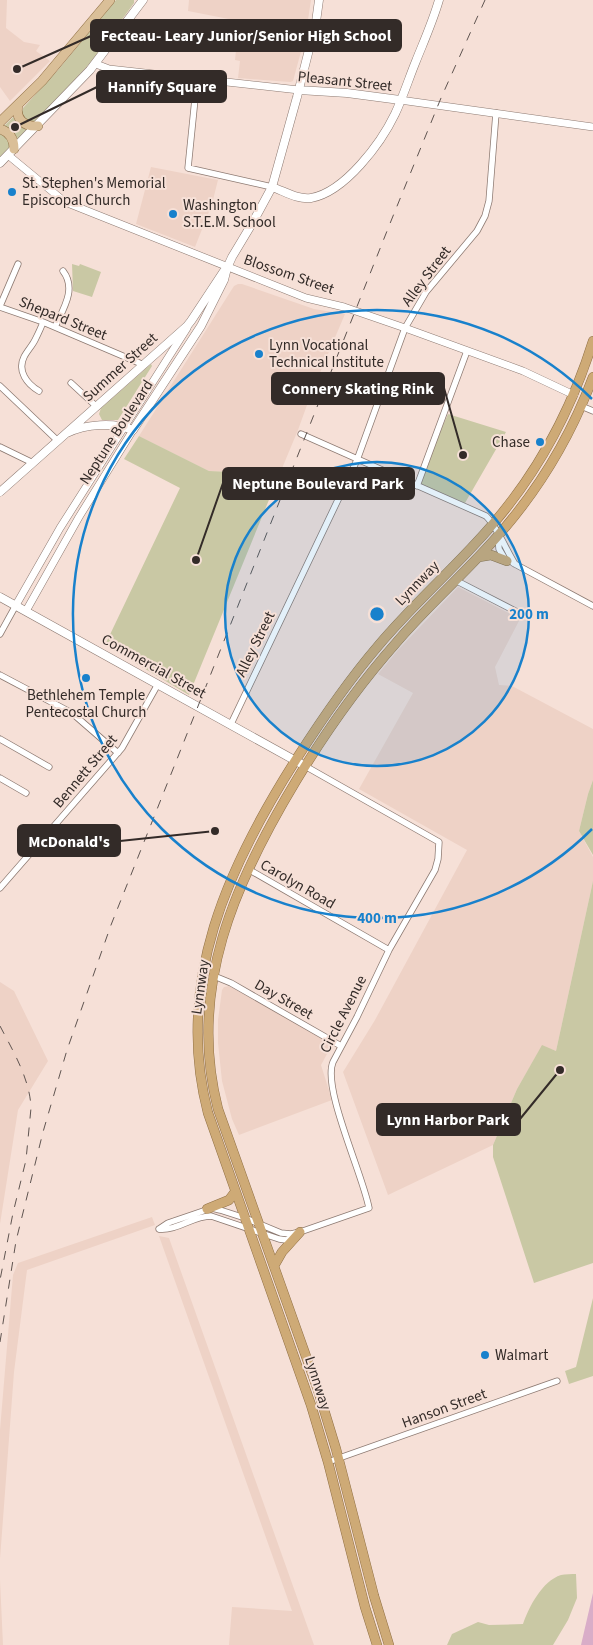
<svg xmlns="http://www.w3.org/2000/svg" width="593" height="1645" font-family="'Source Sans 3',sans-serif">
<rect width="100%" height="100%" fill="#f6e0d7"/>
<path fill="#eed2c6" d="M0,0H7L6,28L24,42L40,45L36,51L50,61L10,101L0,87Z
M189,0H311L306,33L293,81L290,82L238,78L240,61L235,60L239,21L188,11Z
M151,167L218,180L212,204L195,247L136,224Z
M238,284H242L314,309L345,314L311,394L298,430L273,490L232,472L209,471L139,436L234,286Z
M458,587L520,619L495,667L499,685L512,686L593,729V780L588,794L579,831L593,857V881L556,1051L542,1046L517,1089L493,1145L388,1195L343,1072L375,1020L467,850L359,789L413,693L378,674L398,650Z
M0,982L14,991L48,1061L18,1110L0,1224Z
M229,986L324,1039L328,1044L329,1048L327,1054L321,1065L332,1100L239,1135L232,1119L222,1081L218,1043V1020L222,990L224,987Z
M152,1217L155,1225L27,1270L14,1372L0,1559V1430L13,1275L18,1263Z
M159,1236L169,1238L314,1645H229L232,1607L292,1611Z
M0,1580L3,1645H0Z"/>
<path fill="#c9c8a4" d="M116,0H134V3L91,62L37,121H31L25,119L22,112L23,108L58,70Z
M13,117L19,126L27,130L18,139L12,131L4,126Z
M0,132H3L11,144L9,149L0,159Z
M72,264L79,266L80,264L101,272L92,297L73,291Z
M151,364L152,366L118,420H102L99,414L101,408Z
M448,414L506,432L465,503L417,483Z
M139,436L209,471L232,472L273,490L189,695L105,645L180,488L124,459Z
M593,780V855L579,831L588,794Z
M593,881V1263L534,1283L493,1157V1145L517,1089L542,1045L556,1051Z
M593,1298V1376L569,1384L565,1371L576,1367Z
M576,1574L577,1598L568,1620L553,1645H447L452,1634L478,1622L489,1625L523,1624C529,1607 542,1581 561,1575C565,1574 572,1574 576,1574Z"/>
<path fill="#d9adc8" d="M593,1593V1645H581Z"/>
<g fill="none" stroke-linecap="round" stroke-linejoin="round">
<defs>
<path id="minor" d="M197,79L188,168L272,187
M0,306L18,264
M0,307L43,322L144,365
M55,327C63,309 77,289 63,271
M71,383L97,407
M0,386L58,441
M39,391C27,384 17,371 24,357C27,351 32,346 35,340C38,334 41,328 43,322
M581,406L593,411
M301,434L486,516C498,528 506,550 515,564
M0,447L33,463
M417,486L467,351
M498,536L499,549L505,559
M513,563L593,606
M455,580L523,615
M0,634L16,605
M0,675L72,713L118,753
M231,724L357,460L405,328L426,292L477,231L485,216L489,201L496,113
M0,739L49,767
M0,778L26,793
M248,869L389,950
M0,888L122,748L158,684
M214,976L231,983L341,1046
M159,1229L168,1223L212,1208L220,1210L245,1218L281,1233L291,1234L300,1232L369,1208C363,1175 322,1088 333,1062L357,1017L389,950L435,870L438,859L439,842L305,766
M159,1229C177,1231 193,1216 211,1216L279,1239L286,1240L293,1237
M328,1462L557,1381"/>
<path id="tertiary" d="M96,64L109,69L299,90
M400,100L593,127
M8,155L65,202L306,298L344,307L405,328L523,371L574,395
M16,605L60,528L187,328
M26,611L79,517L133,430"/>
<path id="secondary" d="M299,90L347,93L400,100
M0,163L90,70L143,0
M272,187C284,191 298,200 311,198C345,192 381,143 395,114C403,97 409,78 416,61C424,41 433,21 439,0
M67,433C86,424 114,422 133,430L201,326L224,280L227,268L232,257L253,222L272,187L297,97L316,22L319,0
M0,492L187,326L191,321L224,271
M0,597L305,766"/>
<path id="primary" d="M18,105C15,119 24,127 38,126
M0,122L42,81L110,0
M0,129C10,132 14,139 14,149"/>
<path id="trunk" d="M479,557L491,555L507,561
M207,1209L229,1200L235,1192
M274,1266L282,1252L300,1232
M377,1645L365,1607L328,1462L311,1405L208,1113C174,983 228,866 297,758C322,719 348,681 378,646C414,603 456,567 492,525C539,471 572,408 593,341
M389,1645L374,1596L336,1449L318,1390L218,1109C187,989 235,882 296,781C325,733 358,686 396,643C429,604 469,570 502,531C541,486 572,433 593,377"/>
</defs>
<use href="#minor" stroke="#8d7a72" stroke-width="7"/>
<use href="#tertiary" stroke="#8d7a72" stroke-width="8"/>
<use href="#secondary" stroke="#8d7a72" stroke-width="9"/>
<use href="#primary" stroke="#907045" stroke-width="10"/>
<use href="#trunk" stroke="#907045" stroke-width="10"/>
<use href="#minor" stroke="#fff" stroke-width="5.5"/>
<use href="#tertiary" stroke="#fff" stroke-width="7"/>
<use href="#secondary" stroke="#fff" stroke-width="8"/>
<use href="#primary" stroke="#dabf98" stroke-width="9"/>
<use href="#trunk" stroke="#ceaa76" stroke-width="9"/>
<path stroke="#5f5450" stroke-width="1" stroke-dasharray="9 9" stroke-linecap="butt" d="M0,1026C13,1051 30,1079 31,1108L26,1160L13,1213L0,1280
M0,1342L16,1241L43,1132L67,1050L111,925L391,221L441,98L485,0"/>
</g>
<circle cx="377" cy="614" r="152" fill="#1881cc" fill-opacity=".12"/>
<g fill="none" stroke="#1881cc" stroke-width="2.5">
<circle cx="377" cy="614" r="152"/>
<path d="M592 829A304 304 0 1 1 592 399"/>
</g>
<g fill="#1881cc" stroke="#f6e0d7" stroke-width="2">
<circle cx="12" cy="192" r="5"/>
<circle cx="173" cy="214" r="5"/>
<circle cx="259" cy="354" r="5"/>
<circle cx="540" cy="442" r="5"/>
<circle cx="86" cy="678" r="5"/>
<circle cx="485" cy="1355" r="5"/>
</g>
<g text-anchor="middle" stroke-width="4" stroke-linejoin="round" paint-order="stroke">
<g font-size="15" fill="#332b28" stroke="#f6e0d7">
<text transform="translate(345 81) rotate(6)" y="5">Pleasant Street</text>
<text transform="translate(289 274) rotate(19)" y="5">Blossom Street</text>
<text transform="translate(426 276) rotate(-53)" y="5">Alley Street</text>
<text transform="translate(63 318) rotate(22)" y="5">Shepard Street</text>
<text transform="translate(120 367) rotate(-42)" y="5">Summer Street</text>
<text transform="translate(116 432) rotate(-57)" y="5">Neptune Boulevard</text>
<text transform="translate(417 583) rotate(-46)" y="5">Lynnway</text>
<text transform="translate(255 644) rotate(-64)" y="5">Alley Street</text>
<text transform="translate(154 666) rotate(29)" y="5">Commercial Street</text>
<text transform="translate(85 771) rotate(-50)" y="5">Bennett Street</text>
<text transform="translate(298 884) rotate(30)" y="5">Carolyn Road</text>
<text transform="translate(200 987) rotate(-82)" y="5">Lynnway</text>
<text transform="translate(284 999) rotate(30)" y="5">Day Street</text>
<text transform="translate(343 1014) rotate(-63)" y="5">Circle Avenue</text>
<text transform="translate(318 1383) rotate(72)" y="5">Lynnway</text>
<text transform="translate(444 1408) rotate(-20)" y="5">Hanson Street</text>
</g>
<g font-size="15" fill="#332b28" stroke="#f6e0d7" text-anchor="start">
<text x="22" y="188">St. Stephen's Memorial<tspan x="22" dy="17">Episcopal Church</tspan></text>
<text x="183" y="210">Washington<tspan x="183" dy="17">S.T.E.M. School</tspan></text>
<text x="269" y="350">Lynn Vocational<tspan x="269" dy="17">Technical Institute</tspan></text>
<text x="530" y="447" text-anchor="end">Chase</text>
<text x="86" y="700" text-anchor="middle">Bethlehem Temple<tspan x="86" dy="17">Pentecostal Church</tspan></text>
<text x="495" y="1360">Walmart</text>
</g>
</g>
<circle cx="377" cy="614" r="8" fill="#1881cc" stroke="#f6e0d7" stroke-width="2.5"/>
<g font-size="15" text-anchor="middle" font-weight="bold" fill="#1881cc" stroke="#f6e0d7" stroke-width="4" stroke-linejoin="round" paint-order="stroke">
<text x="529" y="619">200 m</text>
<text x="377" y="923">400 m</text>
</g>
<path fill="none" stroke="#332b28" stroke-width="2" d="M17 69L91 36M15 127L97 87M463 455L444 388M196 560L223 483M215 831L120 841M560 1070L520 1119"/>
<g fill="#332b28" stroke="#f6e0d7" stroke-width="2">
<circle cx="17" cy="69" r="5"/>
<circle cx="15" cy="127" r="5"/>
<circle cx="463" cy="455" r="5"/>
<circle cx="196" cy="560" r="5"/>
<circle cx="215" cy="831" r="5"/>
<circle cx="560" cy="1070" r="5"/>
</g>
<g fill="#332b28" stroke="#332b28" stroke-width="2">
<rect x="91" y="20" width="310" height="31" rx="5"/>
<rect x="97" y="71" width="129" height="31" rx="5"/>
<rect x="272" y="373" width="172" height="31" rx="5"/>
<rect x="223" y="468" width="191" height="31" rx="5"/>
<rect x="18" y="825" width="102" height="31" rx="5"/>
<rect x="377" y="1104" width="143" height="31" rx="5"/>
</g>
<g font-size="16" text-anchor="middle" font-weight="bold" fill="#fff">
<text x="246" y="41">Fecteau- Leary Junior/Senior High School</text>
<text x="162" y="92">Hannify Square</text>
<text x="358" y="394">Connery Skating Rink</text>
<text x="318" y="489">Neptune Boulevard Park</text>
<text x="69" y="847">McDonald's</text>
<text x="448" y="1125">Lynn Harbor Park</text>
</g>
</svg>
